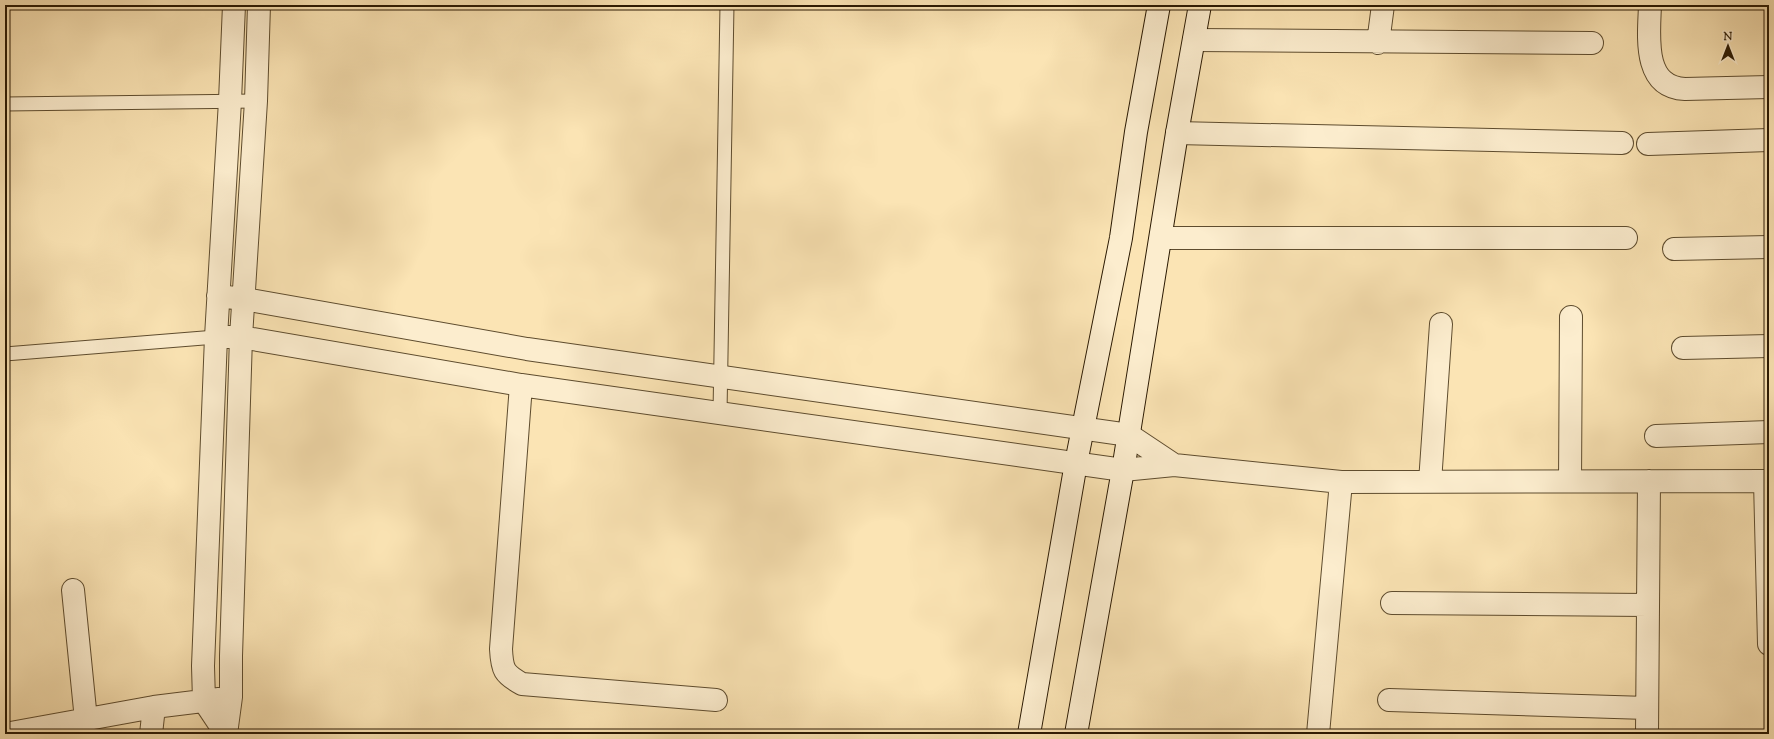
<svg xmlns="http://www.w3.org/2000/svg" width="1774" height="739" font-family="'Sorts Mill Goudy',serif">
<rect width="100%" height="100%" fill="#fbe4b4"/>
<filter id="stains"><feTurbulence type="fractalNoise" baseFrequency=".005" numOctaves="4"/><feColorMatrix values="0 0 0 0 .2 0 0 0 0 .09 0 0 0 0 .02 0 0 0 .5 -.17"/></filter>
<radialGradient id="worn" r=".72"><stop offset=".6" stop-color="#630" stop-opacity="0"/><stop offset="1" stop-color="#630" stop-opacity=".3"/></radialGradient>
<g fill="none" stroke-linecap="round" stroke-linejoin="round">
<defs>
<path id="lane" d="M5,104L256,101
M5,354L216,337
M720,413L727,5"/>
<path id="street" d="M1650,5C1649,35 1642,87 1685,89L1769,87
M1194,40L1592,43
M1378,43L1383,5
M1177,133L1622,143
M1648,144L1769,140
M1161,238H1626
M1674,249L1769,247
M218,296L244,299L527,349L1129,435L1174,465
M216,337H241L521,385L1123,470L1174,465L1341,482L1769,481
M1683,348L1769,346
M521,385L501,649C502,670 504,674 522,684L716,700
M1656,436L1769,432
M1570,481L1571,317
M1765,481L1769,644
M1430,482L1441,324
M73,590L86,720
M1392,603L1648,605
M1389,700L1647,708
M5,734L154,707L219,699
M151,734L154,707
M226,734L204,701L203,666L216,337L230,101L234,5
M226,734L231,697V656L241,337L256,101L259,5
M1318,734L1341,482
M1647,734L1649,481"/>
<path id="secondary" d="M1029,734L1076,463L1121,238L1136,132L1159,5
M1076,734L1123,470L1177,133L1200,5"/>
</defs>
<use href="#lane" stroke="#5e4c2e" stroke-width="15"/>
<use href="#street" stroke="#5e4c2e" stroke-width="24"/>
<use href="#secondary" stroke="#2a1902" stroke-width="24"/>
<use href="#lane" stroke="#fcedce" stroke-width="13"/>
<use href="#street" stroke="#fcedce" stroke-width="22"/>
<use href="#secondary" stroke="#fcedce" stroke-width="22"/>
</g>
<rect width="1774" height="739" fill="none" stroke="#fbe4b4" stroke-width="20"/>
<rect x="6" y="6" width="1762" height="727" fill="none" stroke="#2a1902" stroke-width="2"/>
<rect x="10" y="10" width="1754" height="719" fill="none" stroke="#2a1902"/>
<g transform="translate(1728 46)" stroke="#fcedce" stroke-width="3" paint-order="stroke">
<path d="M0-3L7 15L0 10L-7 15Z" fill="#2a1902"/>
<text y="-6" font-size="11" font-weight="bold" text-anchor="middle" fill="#2a1902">N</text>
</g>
<rect width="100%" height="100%" filter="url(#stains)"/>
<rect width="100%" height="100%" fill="url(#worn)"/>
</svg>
